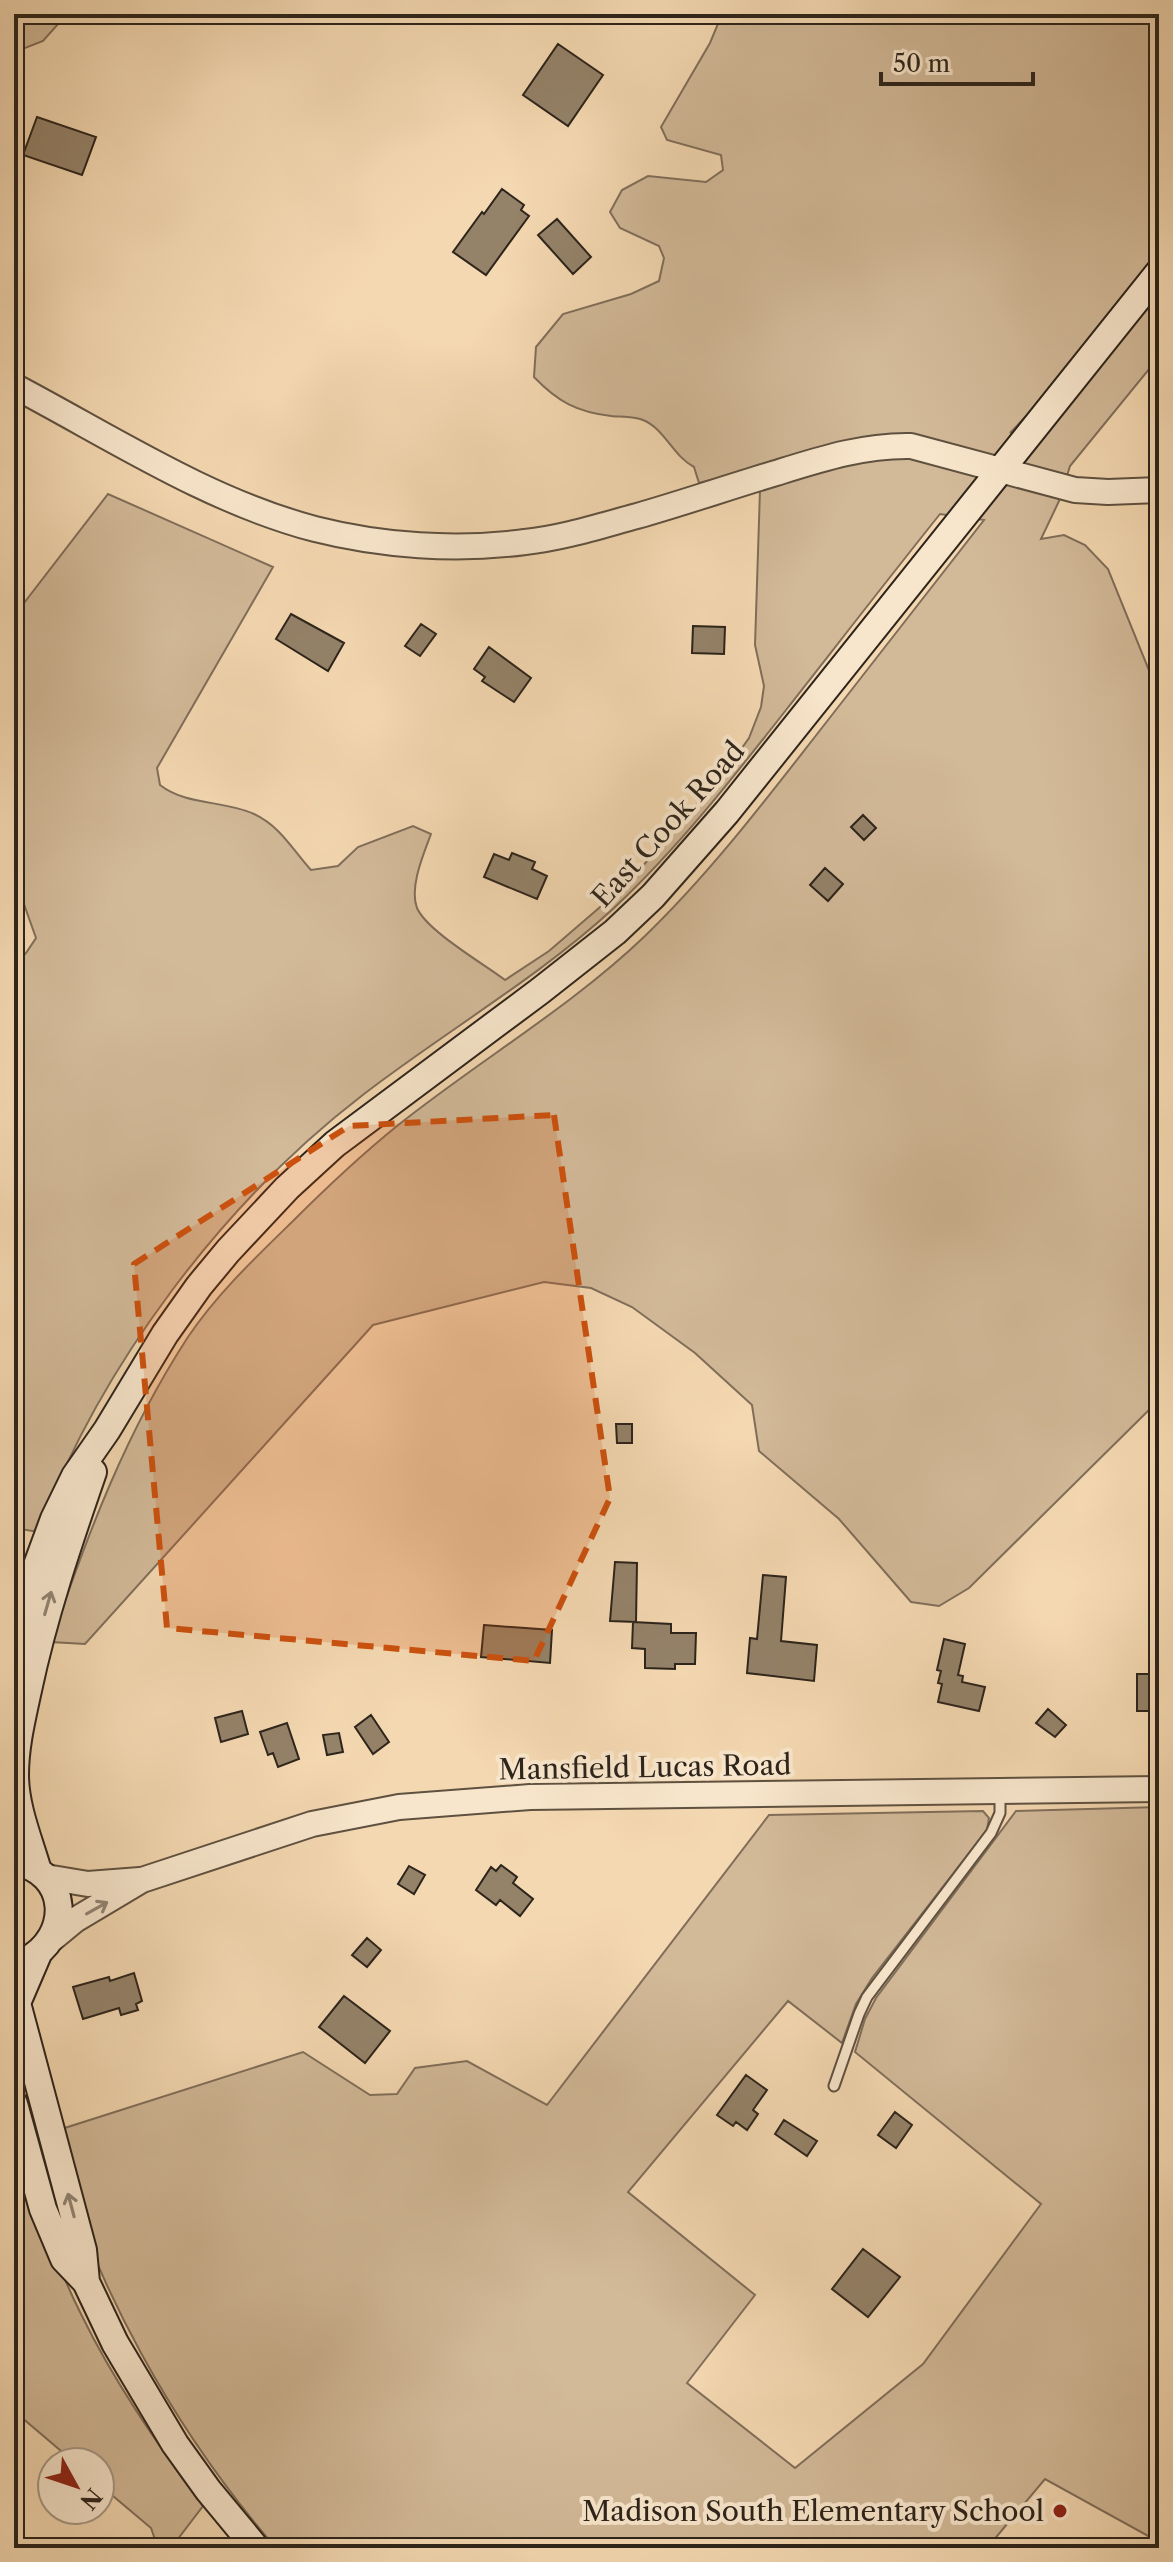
<svg xmlns="http://www.w3.org/2000/svg" width="1173" height="2562" font-family="'Libre Caslon Text',serif">
<rect width="100%" height="100%" fill="#f4d8b1"/>
<filter id="stains"><feTurbulence type="fractalNoise" baseFrequency=".0025" numOctaves="4"/><feColorMatrix values="0 0 0 0 .2 0 0 0 0 .09 0 0 0 0 .02 0 0 0 .5 -.17"/></filter>
<radialGradient id="worn" r=".72"><stop offset=".6" stop-color="#630" stop-opacity="0"/><stop offset="1" stop-color="#630" stop-opacity=".3"/></radialGradient>
<path fill="#d2b998" stroke="#806e5a" stroke-width="2" d="M14,14H67L43,41L20,50L14,47Z
M722,14H1159V251L1031,411L1010,433L1060,415L1159,292V357L1070,466L1060,499L1041,539L1064,535L1085,545L1108,569L1159,695V1400L969,1588L939,1606L911,1602L839,1519L759,1451L752,1405L695,1353L632,1307L591,1288L544,1282L373,1325L85,1644L51,1642C87,1535 126,1432 188,1337C217,1294 255,1258 293,1221C326,1188 360,1156 397,1126C478,1061 570,1008 645,936C708,875 761,806 814,738C871,665 927,593 984,520L940,514C888,579 837,645 786,710C732,779 678,848 614,908C538,978 446,1031 364,1094C223,1202 100,1366 38,1532L14,1528V964L26,953L36,938L14,876V616L108,494L273,567L157,768L160,785C187,806 224,800 254,814C281,827 292,849 311,870L338,866L358,847L413,826L431,834C424,853 409,887 417,908C427,931 484,964 505,980L549,951L628,883L727,769L749,738L761,707L764,686L755,645L760,490L751,469L699,483L694,467C673,456 665,429 643,420C634,416 620,417 611,416C577,412 558,402 534,377L536,347L563,314L631,294L659,281L664,258L659,246L620,228L610,212L622,190L648,176L706,182L723,170L721,155L667,140L661,127L710,43Z
M1159,1807V2542L1045,2479L987,2548H276C172,2428 95,2285 49,2133L303,2052L370,2095L397,2094L415,2068L467,2061L547,2105L769,1815L983,1811L989,1818L987,1830L872,1978L856,2004L842,2043L788,2001L628,2192L755,2295L687,2383L795,2468L923,2364L1041,2204L855,2052L865,2019L876,1998L1016,1811Z
M14,2135C34,2195 52,2257 81,2314C114,2382 158,2445 203,2506L171,2548H158L151,2528L100,2485V2462H74L14,2411Z"/>
<path fill="#948269" stroke="#2d241b" stroke-width="2" d="M558,44L603,75L568,126L523,95Z
M37,117L96,137L82,175L23,155Z
M502,189L524,205L521,210L529,216L486,275L453,252L482,212L484,214Z
M557,219L591,257L573,274L538,235Z
M291,614L344,643L328,671L276,639Z
M421,624L436,634L420,656L405,646Z
M693,626L725,627L724,654L692,653Z
M489,647L531,678L514,702L482,681L485,677L474,669Z
M863,815L876,828L864,840L851,827Z
M512,853L535,862L532,869L547,876L537,899L484,877L494,854L509,860Z
M825,868L843,884L828,901L810,885Z
M616,1424H632V1443H617Z
M615,1562L637,1563L636,1622L610,1621Z
M763,1575L786,1577L781,1641L817,1645L814,1681L747,1673L750,1638L757,1639Z
M633,1622L671,1624V1633H696L695,1664H675V1669L645,1668V1649L632,1648Z
M484,1625L552,1630L550,1663L481,1657Z
M944,1639L965,1644L958,1675L963,1676L962,1682L985,1687L979,1711L938,1702L942,1684L938,1683L941,1671L937,1670Z
M1137,1674H1159V1707H1155V1711H1137Z
M1048,1709L1066,1725L1055,1737L1036,1723Z
M242,1711L248,1734L221,1742L215,1718Z
M371,1715L389,1742L373,1754L355,1727Z
M287,1723L299,1759L278,1767L273,1753L268,1755L260,1732Z
M339,1733L343,1752L327,1755L323,1735Z
M501,1865L517,1877L513,1883L533,1899L520,1916L500,1900L496,1905L476,1890L491,1867L496,1871Z
M409,1866L425,1875L414,1894L398,1884Z
M367,1938L381,1950L367,1967L352,1955Z
M134,1973L142,2001L136,2004L138,2010L121,2015L119,2008L83,2019L73,1987L109,1977L110,1981Z
M344,1996L390,2031L365,2063L319,2027Z
M746,2075L767,2090L753,2110L758,2114L747,2130L736,2122L733,2126L717,2115Z
M895,2112L912,2125L896,2148L878,2135Z
M784,2120L817,2141L807,2156L775,2134Z
M863,2249L900,2277L868,2317L832,2289Z"/>
<g fill="none" stroke-linecap="round" stroke-linejoin="round">
<defs>
<path id="service" d="M834,2086L859,2014L867,1997L991,1833L1000,1813V1792"/>
<path id="tertiary" d="M14,386C111,437 208,501 315,529C382,546 456,551 525,542C563,538 600,526 637,516C683,503 729,487 776,473C821,459 864,445 911,446L1075,490L1108,492L1159,490
M46,1877L88,1884L140,1880
M52,1939L75,1920L142,1880L312,1824L399,1807L530,1797L1159,1789"/>
<path id="secondary" d="M14,1647L36,1568L54,1519L75,1476L107,1430L165,1334L199,1286L228,1251L287,1188L335,1144L540,991L615,932L653,896L727,812L1159,272
M14,1862C70,1871 73,1937 25,1961
M38,1871C29,1840 15,1807 15,1775C15,1746 22,1718 28,1690C44,1615 68,1544 93,1472
M38,1954L17,2003L83,2250L86,2282
M14,2104L43,2209L64,2259L86,2282L115,2343L175,2444L208,2490L256,2548"/>
</defs>
<use href="#service" stroke="#5f5140" stroke-width="13"/>
<use href="#tertiary" stroke="#5f5140" stroke-width="28"/>
<use href="#secondary" stroke="#2d241b" stroke-width="30"/>
<use href="#service" stroke="#f8e6cc" stroke-width="9"/>
<use href="#tertiary" stroke="#f8e6cc" stroke-width="24"/>
<use href="#secondary" stroke="#f8e6cc" stroke-width="26"/>
</g>
<defs><path id="oneway-shaft" d="M-6 0H5M1.5-3L5.5 0L1.5 3" fill="none" stroke-width="1.6" stroke-linecap="round" stroke-linejoin="round" transform="scale(2)"/></defs>
<g stroke="#928574">
<use href="#oneway-shaft" transform="translate(48 1603) rotate(-74)"/>
<use href="#oneway-shaft" transform="translate(97 1908) rotate(-29)"/>
<use href="#oneway-shaft" transform="translate(71 2205) rotate(-105)"/>
</g>
<path fill="#cc510e" fill-opacity="0.2" stroke="#cc510e" stroke-width="6" stroke-dasharray="16 10" stroke-linejoin="round" d="M554,1115L610,1498L534,1661L167,1628L134,1264L349,1126Z"/>
<circle fill="#8f2418" stroke="#f8e6cc" stroke-width="3" cx="1060" cy="2511" r="8"/>
<g text-anchor="middle" stroke-width="8" stroke-linejoin="round" paint-order="stroke">
<g font-size="28" fill="#2d241b" stroke="#f8e6cc">
<text transform="translate(668 824) rotate(-48)" y="10">East Cook Road</text>
<text transform="translate(645 1767) rotate(-1)" y="10">Mansfield Lucas Road</text>
</g>
<g font-size="28" fill="#2d241b" stroke="#f8e6cc" text-anchor="end">
<text x="1044" y="2521">Madison South Elementary School</text>
</g>
</g>
<rect width="1173" height="2562" fill="none" stroke="#f4d8b1" stroke-width="48"/>
<rect x="16" y="16" width="1141" height="2530" fill="none" stroke="#2d241b" stroke-width="4"/>
<rect x="24" y="24" width="1125" height="2514" fill="none" stroke="#2d241b" stroke-width="2"/>
<g transform="translate(76 2486) rotate(130)"><circle r="38" fill="#f8e6cc" stroke="#a79885" stroke-width="2"/>
<path d="M0-6L14 30L0 20L-14 30Z" fill="#8f2418"/>
<text y="-12" font-size="22" font-weight="bold" text-anchor="middle" fill="#2d241b">N</text>
</g>
<path d="M881 72v12h152v-12" fill="none" stroke="#2d241b" stroke-width="4"/>
<text x="893" y="72" font-size="24" fill="#2d241b" stroke="#f8e6cc" stroke-width="6" paint-order="stroke">50 m</text>
<rect width="100%" height="100%" filter="url(#stains)"/>
<rect width="100%" height="100%" fill="url(#worn)"/>
</svg>
